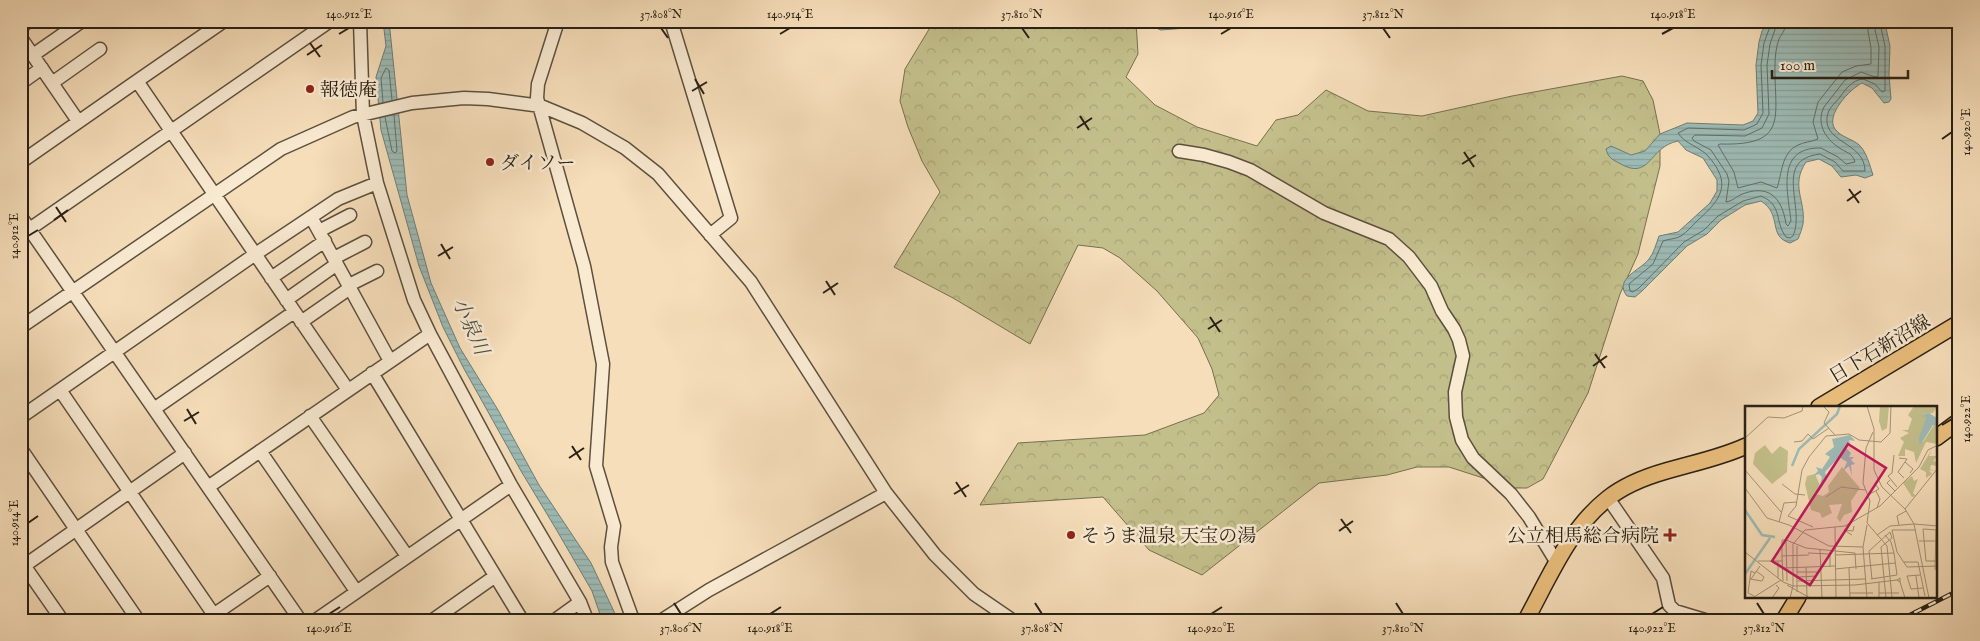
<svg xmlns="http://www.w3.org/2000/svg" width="1980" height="641" font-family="'IM FELL English','Noto Serif JP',serif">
<defs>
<pattern id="forest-crowns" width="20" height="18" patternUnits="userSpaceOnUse" patternTransform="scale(1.25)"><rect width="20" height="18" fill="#c3bf8b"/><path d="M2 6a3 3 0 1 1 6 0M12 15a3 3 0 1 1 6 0" fill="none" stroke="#a8a477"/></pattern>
<pattern id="water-rules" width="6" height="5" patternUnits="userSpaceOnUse" patternTransform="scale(1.25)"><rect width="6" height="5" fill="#9dbbb5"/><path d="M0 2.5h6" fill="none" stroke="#87a09b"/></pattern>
</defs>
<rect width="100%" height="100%" fill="#f6deba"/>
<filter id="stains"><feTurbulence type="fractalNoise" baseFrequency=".004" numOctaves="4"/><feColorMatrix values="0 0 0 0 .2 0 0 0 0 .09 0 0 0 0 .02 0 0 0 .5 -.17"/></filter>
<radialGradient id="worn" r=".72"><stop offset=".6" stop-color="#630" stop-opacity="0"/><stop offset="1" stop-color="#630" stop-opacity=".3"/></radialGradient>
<path fill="url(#forest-crowns)" stroke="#767050" d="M934,21H1136L1138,54L1126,77L1155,105L1197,127L1257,146L1276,120L1298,115L1326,90L1368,111L1422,116L1512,96L1622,76L1643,81L1653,100L1660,134V166L1638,254L1620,294L1588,393L1543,479L1527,488H1514L1449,467H1417L1387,475L1319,483L1202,575L1149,550L1103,497L980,505L1018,443L1145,435L1204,413L1219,395L1212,369L1198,338L1157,291L1120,258L1103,248L1078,245L1030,344L953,298L894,267L940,192L922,161L908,127L900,101L905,69Z"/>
<path fill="url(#water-rules)" stroke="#6f7d75" d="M383,21H389L407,195L431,283L460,348L498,410L539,485L591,563L618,620H602L592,591L556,529L521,471L463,367L443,327L419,266L381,130L376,77L386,46Z
M1156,21H1197L1187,28L1161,30L1158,29Z
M1768,21H1888L1886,28L1890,46L1889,75L1891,99L1889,102L1884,103L1872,88L1862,83C1850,89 1825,115 1835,129C1841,137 1850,138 1858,144C1866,150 1870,166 1873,175L1865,178L1856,175L1841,177L1832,166L1819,159L1806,162C1790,186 1806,200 1803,224C1802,229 1800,234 1798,239L1790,243C1767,236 1783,215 1761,201L1745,205L1721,220L1707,234L1687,246L1642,291L1635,297L1627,296C1613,279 1641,270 1649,259C1654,253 1656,244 1659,236L1678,232L1710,203L1717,191V180L1703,158L1686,150L1678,141C1648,147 1651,182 1619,163C1611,159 1608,157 1606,149L1611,146L1631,155L1645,151L1660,134L1687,123L1743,125L1753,121L1758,113L1756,65L1759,42L1762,31Z"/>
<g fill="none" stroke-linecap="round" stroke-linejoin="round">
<path stroke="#636e64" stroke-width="1" d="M1772,21L1764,43L1761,65L1763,113L1757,124L1744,130L1688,128L1678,133C1685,144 1700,147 1708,156C1732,183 1722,199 1698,220C1693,225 1687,232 1681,236C1676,239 1668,239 1663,241L1653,264L1629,284L1630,291L1633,292L1639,288L1684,242L1704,230L1718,216L1743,201L1761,196C1783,205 1774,221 1786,237L1790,238L1793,236C1806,207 1772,160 1820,154L1835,162L1843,171H1865C1865,141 1819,143 1828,113C1830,107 1836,102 1840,97C1846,89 1852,80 1863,79L1875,84L1882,92L1885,91V46L1881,28L1882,21
M1778,21L1770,44L1767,65L1769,114L1762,128L1745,136L1695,135L1692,138L1694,141L1711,150L1727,174L1729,181L1726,202C1732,201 1735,198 1740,195C1768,183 1782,197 1786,224L1788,226L1791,221C1788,193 1775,147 1821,148L1838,157L1846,164L1855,162C1852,152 1846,153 1838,147C1825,138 1816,123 1824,107L1845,80L1861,72L1875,77L1878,76L1879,47L1875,30L1876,21
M1786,21C1786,29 1783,32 1779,39C1776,46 1775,58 1775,65C1774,116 1790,146 1720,144L1718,145L1734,172L1738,188L1761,182L1777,188C1782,174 1781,153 1798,145C1804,142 1811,142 1818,139L1813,122L1818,102L1842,72L1856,66L1871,64V48L1868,31V21
M383,102L381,78L386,68L389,70L392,100
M385,117L392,151L395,153L397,151L394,115"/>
<defs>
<path id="minor" d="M360,21L363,115L377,183L414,300L430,334L511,485L580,602L587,620
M558,21L538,84L537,98L584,266L603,364L596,466L614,526L611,547L612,562L633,620
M671,21L731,218L710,235
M21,27L29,21
M21,38L78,121
M33,55L82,21
M137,81L224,21
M21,83L42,68
M52,83L100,49
M1179,151L1204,155L1229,162L1250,170L1324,213L1389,239L1409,257L1431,286L1442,311L1454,329L1459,340L1463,356L1455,392L1456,417L1462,440L1473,458L1511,494L1529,517L1557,563
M21,162L137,81L348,390
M21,217L300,620
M311,217L390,361
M319,231L350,215
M21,235L330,21
M334,258L365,242
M271,278L325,241
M349,285L377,271
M286,300L337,264
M301,322L350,288
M21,327L281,149L353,117L412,103L464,98L488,99L541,106L582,123L625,148L658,174L751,282L886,493L935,555L974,594L1012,620
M372,373L522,620
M60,390L214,615
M154,409L294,312
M310,416L407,556
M21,417L254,255L338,199L377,183
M21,449L138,620
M260,451L356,591
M208,487L430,334
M1608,498L1663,578L1669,605L1675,611L1705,620
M21,561L62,620
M21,568L185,453
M206,620L270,576
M316,620L511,485
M433,620L494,577
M555,620L580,602
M662,620L709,590L886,493"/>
<path id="major" d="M1819,407L1959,323
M1936,438L1959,421
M1526,620C1549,578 1569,529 1607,499C1623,486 1645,477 1666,471C1693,463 1720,458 1746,446
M1784,620L1798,597"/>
</defs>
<use href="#minor" stroke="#5c503e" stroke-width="15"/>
<use href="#major" stroke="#292014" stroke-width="18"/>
<use href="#minor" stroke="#f9ead2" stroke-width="12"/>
<use href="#major" stroke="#ebbf7d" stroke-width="15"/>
<defs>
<path id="rail" d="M1900,620L1959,590"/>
</defs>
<use href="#rail" stroke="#292014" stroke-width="4.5"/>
<use href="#rail" stroke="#f9ead2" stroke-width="2.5" stroke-dasharray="8" stroke-linecap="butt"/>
</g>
<path fill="none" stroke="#292014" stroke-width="2" d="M661,28L668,38M1022,28L1029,38M1383,28L1390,38M339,34L349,28M780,34L790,28M1221,34L1231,28M1662,34L1673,28M310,43L320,57M307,55L322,45M695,79L704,94M692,91L707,82M1080,116L1089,130M1077,128L1092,118M1942,139L1952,132M1464,152L1474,167M1462,164L1476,155M1849,189L1859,203M1847,201L1861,191M56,207L66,222M54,220L68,210M28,236L38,230M441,244L450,259M438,256L453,247M826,281L835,295M823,293L838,283M1210,317L1220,332M1208,329L1222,320M1595,354L1605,368M1593,366L1607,356M187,409L196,424M184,421L199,412M1942,425L1952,419M572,446L581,460M569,458L584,448M956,482L966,497M954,494L969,485M1341,519L1351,533M28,523L38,516M1339,531L1353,521M674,603L681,614M1035,603L1042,614M1396,603L1403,614M1757,603L1764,614M329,614L340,607M770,614L781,607M1211,614L1222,607M1652,614L1663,607"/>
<g fill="#8f2418" stroke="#f9ead2" stroke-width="2">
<circle cx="310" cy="89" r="5"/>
<circle cx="490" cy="162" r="5"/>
<circle cx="1071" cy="535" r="5"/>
<path d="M1667.5 527.5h5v5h5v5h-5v5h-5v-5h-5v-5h5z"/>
</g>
<g text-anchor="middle" stroke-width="5" stroke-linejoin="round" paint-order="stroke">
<g font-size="19" fill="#292014" stroke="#f9ead2" text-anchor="start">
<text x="320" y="96">報徳庵</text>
<text x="500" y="169">ダイソー</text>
<text x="1081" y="542">そうま温泉 天宝の湯</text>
<text x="1659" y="542" text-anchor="end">公立相馬総合病院</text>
</g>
<g font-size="19" fill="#292014" stroke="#f9ead2">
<text transform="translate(1879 348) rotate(-31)" y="7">日下石新沼線</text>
</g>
<g font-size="20" font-style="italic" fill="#4c4e44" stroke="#f9ead2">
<text transform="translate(471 326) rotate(66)" y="7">小泉川</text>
</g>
</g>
<g transform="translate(1745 406)">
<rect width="192" height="192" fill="#f6deba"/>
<path d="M135,0H144L142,22L137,25L134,15ZM169,0H192L188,7L178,8L181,12L180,23L173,36H178L189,19H192V38L181,36L171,57L169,46L160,43V50H153L159,36L155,32L164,27L157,24H163L167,13L163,9ZM20,39L27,48L35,40L43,45L42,66L27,78L8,58L10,47ZM187,43L184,50H192L188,55L192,56V60L186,59L185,63L190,65L184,64L187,68L181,72V66L175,63ZM97,61L115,82L106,95L107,106L99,109L95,116L92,112L97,98L84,99L87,107L77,112L75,107L66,104L60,78L62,70L70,68L76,82L71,88L78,90L84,86L83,80ZM167,70L169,75L173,73L168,87L171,90L167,91L158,77Z" fill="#c3bf8b"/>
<path d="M184,7L192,12V19H188L176,38L173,35L181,12L177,9ZM105,29L110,35L104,34L105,38L100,41L106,47L104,51H109L106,54L110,58L106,59L107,70L104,60L98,65L102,56L94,51L80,66L82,73L73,87L77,71L74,68L68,70L73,65L71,61L77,63L85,51L80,48L89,41L87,33Z" fill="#9dbbb5"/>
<path fill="none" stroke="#9dbbb5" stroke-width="2.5" d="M47,60L54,43L92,8L95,0M0,104L17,129L30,131M0,168L25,132"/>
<path fill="none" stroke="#a49278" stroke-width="1" d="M78,0L84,6L79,17L90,29M122,0L129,23V64L137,81L160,103L169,118L184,192M128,26L121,42L118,77L125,95L122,117L142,140L147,192M0,32L23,11L39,12L57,5L58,0M49,36L57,35L63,28L68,33L84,22M149,49L147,67L143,70L152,81M154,52L162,53L153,66L159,72M160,56L168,63L165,67M0,64L36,106M145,74L142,77L150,85M37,78L50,88L60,89M0,82L22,112L44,119L84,140L118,141L122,192M131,85L135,93L132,102M123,89L134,83L130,78L133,74M81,91L96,81L120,84M160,103L193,62M34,116L39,97L52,96M154,119L152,110L161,105M68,121L43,110L51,100L57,64L64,51L81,30L104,28L114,34L136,36L145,27L146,0M90,121L91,192M171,124H147L152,146L162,161L193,160M193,124L178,123L181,155H193M107,129L99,124L108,125L109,120M132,129L145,120L169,118L193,120M140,129L146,136L149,147M41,134L61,142L110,147L111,163M41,134L42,175M174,135H192M118,141L122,119M75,143L77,192M0,146L38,176L48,180L45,192M85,146V161M63,147L85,148M90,149L149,147L152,169L126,173M37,150V134H41M13,155H37M33,155V172M159,156H173L180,190M61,161L62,191M38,162L90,160M104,162L105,192M90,163L150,157M190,164L191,124M52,166H72M175,169L162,170L166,183L178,182M171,170L174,192M53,171L72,170M5,173L17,175L19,171L11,165M6,173L15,160M127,173L124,145L145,126L147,132L136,141L141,192M152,174L155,172V176L152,174L110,179L48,180V138L60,124L100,120L135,100L174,61L183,44L193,39M38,175L37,150L64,149M53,175L121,173M155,176L160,192M42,179L65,192M52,186V140M105,187H128M134,187H154M9,190L3,187L6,165L10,167M9,191L36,174M27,192L34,182L31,179M134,192V176"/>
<path fill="#c2185b" fill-opacity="0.15" stroke="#c2185b" stroke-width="2.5" d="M103,38L141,62L65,179L27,155Z"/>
<rect width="192" height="192" fill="none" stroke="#292014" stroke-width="2.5"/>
</g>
<rect width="1980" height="641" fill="none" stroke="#f6deba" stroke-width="55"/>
<path d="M1772 70v8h136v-8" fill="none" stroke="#292014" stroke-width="2.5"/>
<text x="1780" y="70" font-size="15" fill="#292014" stroke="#f9ead2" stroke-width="4" paint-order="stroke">100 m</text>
<rect x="28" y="28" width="1924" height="586" fill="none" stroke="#292014" stroke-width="2"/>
<g font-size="12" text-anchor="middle" fill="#292014">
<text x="349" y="18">140.912°E</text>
<text x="661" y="18">37.808°N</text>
<text x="790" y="18">140.914°E</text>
<text x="1022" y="18">37.810°N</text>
<text x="1231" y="18">140.916°E</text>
<text x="1383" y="18">37.812°N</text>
<text x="1673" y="18">140.918°E</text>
<text transform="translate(1966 132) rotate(-90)" y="4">140.920°E</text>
<text transform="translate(14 236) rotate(-90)" y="4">140.912°E</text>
<text transform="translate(1966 419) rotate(-90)" y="4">140.922°E</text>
<text transform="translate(14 523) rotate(-90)" y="4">140.914°E</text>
<text x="329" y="632">140.916°E</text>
<text x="681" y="632">37.806°N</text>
<text x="770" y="632">140.918°E</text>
<text x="1042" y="632">37.808°N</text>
<text x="1211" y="632">140.920°E</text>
<text x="1403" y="632">37.810°N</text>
<text x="1652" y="632">140.922°E</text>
<text x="1764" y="632">37.812°N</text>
</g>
<rect width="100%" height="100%" filter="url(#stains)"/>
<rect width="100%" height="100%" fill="url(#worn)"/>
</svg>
